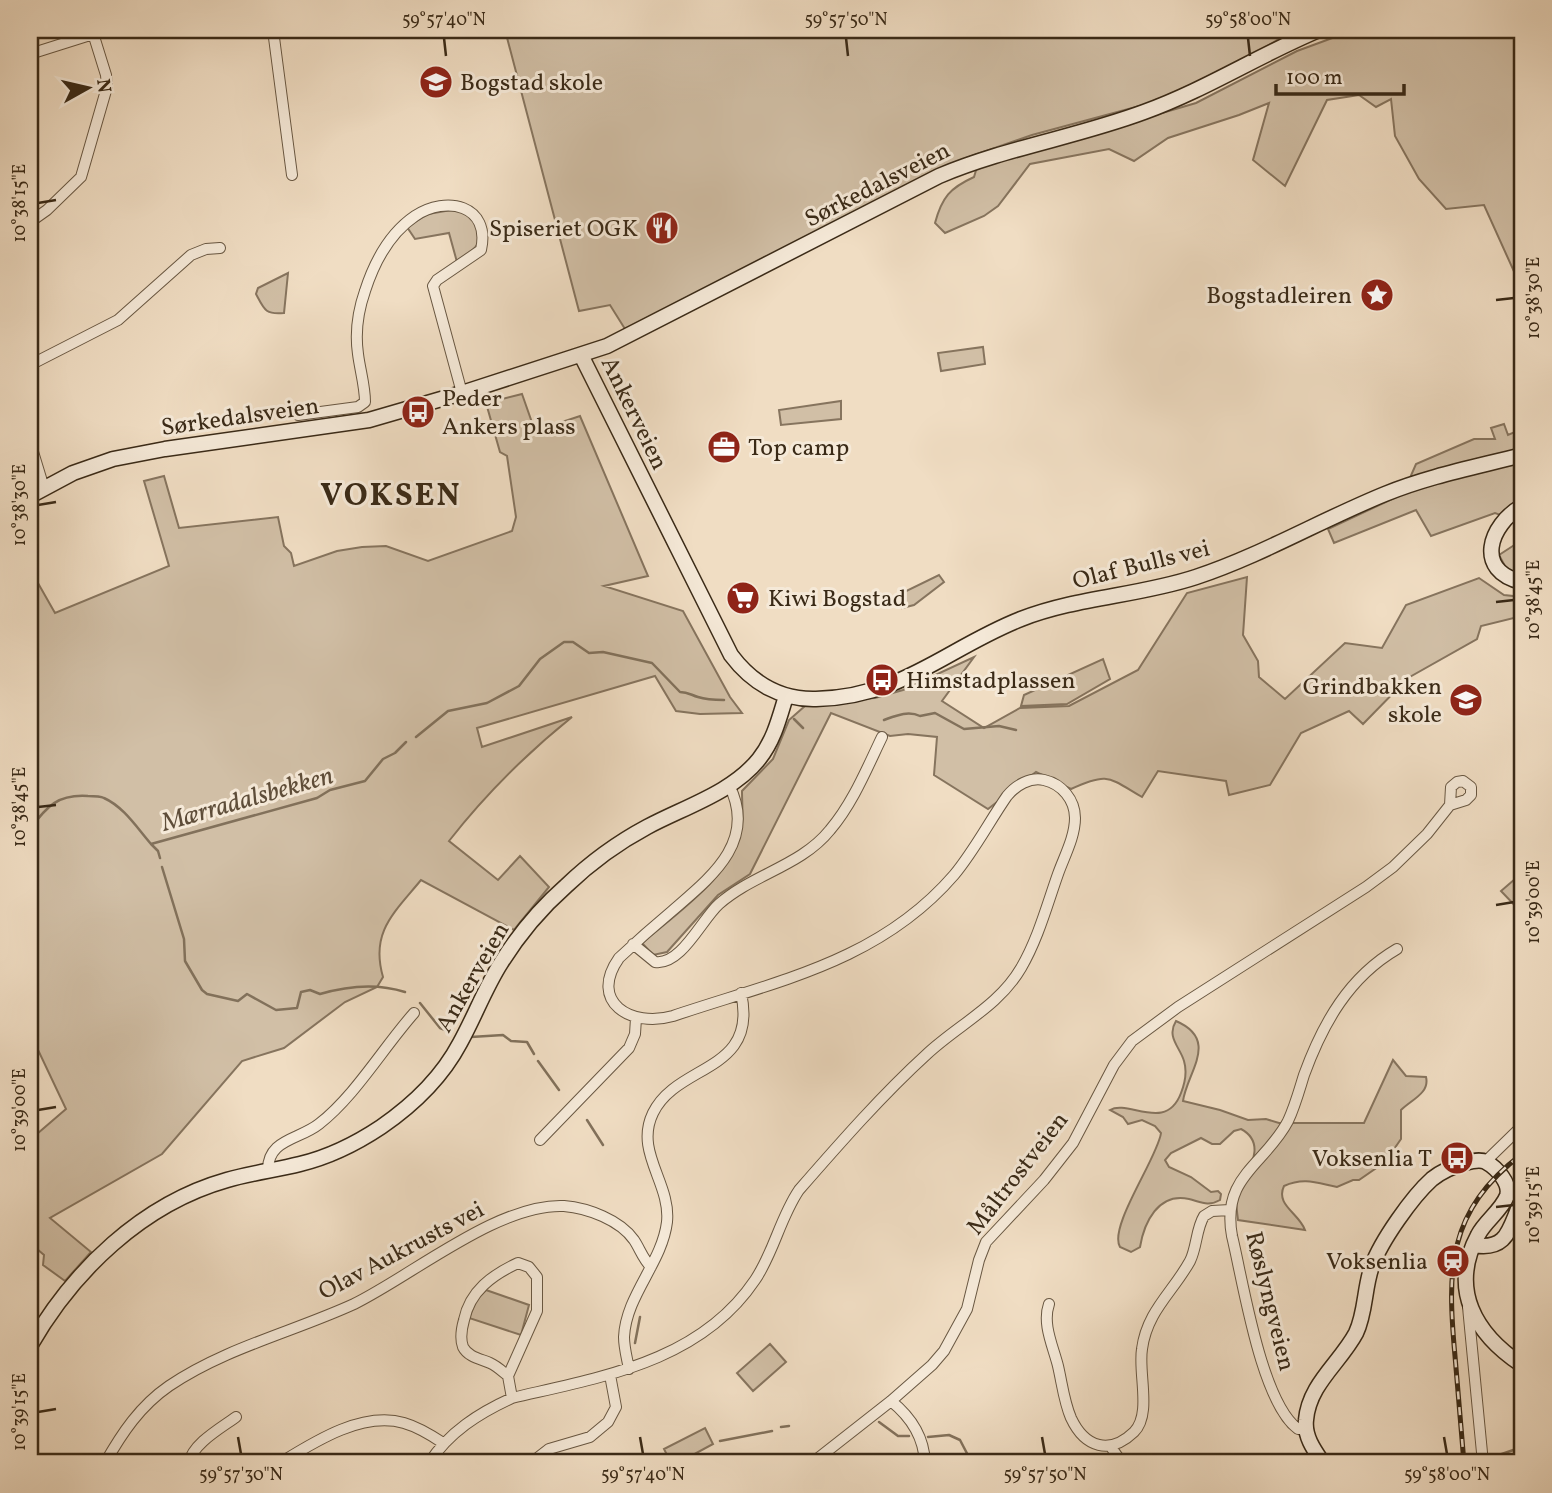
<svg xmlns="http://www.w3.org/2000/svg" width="1552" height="1493" font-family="Vollkorn,serif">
<rect width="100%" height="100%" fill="#f0ddc3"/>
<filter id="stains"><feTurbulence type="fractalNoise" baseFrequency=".00286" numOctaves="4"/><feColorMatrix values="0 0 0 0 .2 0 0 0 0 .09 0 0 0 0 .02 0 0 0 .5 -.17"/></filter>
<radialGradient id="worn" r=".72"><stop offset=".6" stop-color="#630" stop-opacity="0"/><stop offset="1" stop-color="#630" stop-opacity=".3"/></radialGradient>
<path fill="#d1bfa6" stroke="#86745e" stroke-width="2" d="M505,30H1301L1284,36L1223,73L1173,97L1032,135L966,158L625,329L610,305L579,311Z
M1354,30H1522V273L1516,276L1484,205L1446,209L1419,179L1395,136L1391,99L1376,107L1359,95L1327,100L1285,186L1253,160L1269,103L1239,115L1168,138L1134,161L1109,149L1030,164L998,206L984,216L945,233L935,223C942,197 950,188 974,177L977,167L1196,103L1297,51Z
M457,209L476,221C483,246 477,248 457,262L449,233L415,239L407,227L428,214Z
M288,273L284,313C265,315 264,309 256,294L258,288Z
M983,347L985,364L941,371L938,353Z
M522,394L535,431L580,416L648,576L604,586L683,611L730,697L742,713L700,714L676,711L655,676L477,728L482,747L572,717C526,754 485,795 449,841L498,880L520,856L549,887L514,930L421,880C394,913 370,932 383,977L377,987L345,1002L284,1048L242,1061L162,1154L50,1218L91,1252L65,1281L43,1265L44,1255L30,1243V1140L66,1109L30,1033V569L55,613L169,566L144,481L164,476L179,528L278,517L284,546L291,553L294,566L337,551L362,547L386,546L428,561L512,531L516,517L507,456L500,452L486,403Z
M841,401V419L781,425L779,410Z
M1504,424L1508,435L1522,429V531L1518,521L1495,513L1431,536L1416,510L1334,543L1328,529L1403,494L1416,464L1474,439H1495L1491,428Z
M1522,540V575L1506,568L1499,555Z
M939,575L944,582L914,605L902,608L898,595Z
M1247,577L1243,635L1258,661L1259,677L1285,699L1345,643L1382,648L1406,605L1479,578L1504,595L1522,597V616L1481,626L1477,639L1408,678L1363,724L1349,711L1301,733L1270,785L1229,795L1226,781L1158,771L1142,797C1108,777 1108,772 1071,789L1036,772L988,809L934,775L937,737L908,734L890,736L831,713L750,874L718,895L667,952L653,955L642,943C677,913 737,873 742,824C743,813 742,801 742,791L773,759L789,720L805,706L837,700L875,698L903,690L974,657L942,701L984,728L1020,708L1069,706L1138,670L1187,593Z
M1103,659L1110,679L1067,704L1021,706L1024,695Z
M1522,873V913L1501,891Z
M1176,1021C1220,1040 1187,1072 1183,1101L1220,1110L1248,1120L1266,1119L1279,1123H1364L1393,1060L1406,1076L1426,1077C1430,1093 1411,1100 1401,1110V1139L1385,1162L1359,1180H1353L1337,1187C1317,1183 1304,1177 1284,1186C1275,1205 1299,1213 1305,1230L1238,1220C1237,1211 1235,1202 1239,1193C1246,1173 1269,1144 1241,1129L1234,1131L1220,1144H1212L1201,1138L1171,1153L1165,1160L1169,1167L1191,1177L1211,1192L1218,1191L1221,1194L1220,1200C1208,1207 1201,1202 1189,1199C1158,1192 1144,1223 1140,1247L1131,1252L1120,1247C1108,1227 1158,1157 1161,1133L1155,1126L1142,1120L1128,1124L1123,1117L1110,1110C1128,1099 1166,1133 1181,1093C1185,1083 1187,1071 1184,1061C1180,1047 1166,1037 1176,1021Z
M486,1290L529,1305L521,1335L469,1318L476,1300Z
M770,1344L786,1362L753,1391L737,1373Z
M705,1428L713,1444L678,1463H671L664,1449Z"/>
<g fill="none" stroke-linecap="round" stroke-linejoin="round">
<path stroke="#82715b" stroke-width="2.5" d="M794,719L803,728
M884,720C895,716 908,710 920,716L935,713L964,729L999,726L1016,730
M416,737L448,711L487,703L519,686L540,659L564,642H573L589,653L603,652L652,663L680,692C688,692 691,695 698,697C707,700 715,700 724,700
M30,829C47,806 58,794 88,796C93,796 100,796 104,798C124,807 137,828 151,844L317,798L330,790L365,781L383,759L395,753L406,742
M151,844L158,851L160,858
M162,867L184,939L185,961L202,990L207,994L238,1001L247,994L276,1010L297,1008L301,992L310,990L320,994C347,986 377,983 405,992
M420,1003L440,1028L450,1032
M471,1037L503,1035L511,1041L527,1042L534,1054
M538,1061L559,1090
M587,1120L603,1145
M635,1343L640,1317
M879,1422L898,1436H909
M781,1427L789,1426
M928,1437L949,1435L960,1440L972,1463
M720,1441L772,1431
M1490,1463L1496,1456L1522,1447"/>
<defs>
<path id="street" d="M273,30L292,175
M30,54L106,30
M30,222L47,210L81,177L107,87L106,75L92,30
M30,365L118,320L191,255L206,249L220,248
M298,415L358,407L365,402C365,386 360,370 358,354C355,333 358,311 365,291C374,263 390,233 415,216C446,195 491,205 481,250L437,280L433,286L462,393
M30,442L44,488
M633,944L655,962C681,966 702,919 719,904C753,874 801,866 830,830C853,803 867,768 882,737
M540,1140L629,1048L635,1034L636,1018
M1485,1162L1522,1126
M268,1171C267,1139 299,1140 319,1124C355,1096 383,1048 414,1013
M1049,1304C1042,1324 1053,1346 1058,1366C1062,1383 1064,1402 1071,1418C1085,1448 1110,1455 1134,1432C1152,1414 1138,1373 1142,1349C1147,1311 1173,1292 1190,1261C1197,1247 1196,1229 1204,1216L1212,1211L1230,1210
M1468,1307L1483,1463
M629,1369C627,1358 624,1348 624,1337C626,1295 662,1263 667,1222C671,1183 634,1152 653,1113C677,1063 759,1073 741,993
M508,1376L537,1311V1277L529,1267L518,1263C492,1275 470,1291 464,1320C462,1327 460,1339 463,1347C468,1357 481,1359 490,1363C497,1366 503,1372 508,1376L512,1398
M891,1401C911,1417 924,1437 925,1463
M1306,1429H1298C1261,1402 1243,1281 1232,1236C1221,1176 1265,1165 1288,1121C1295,1106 1299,1091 1304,1075C1323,1023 1349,977 1397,949
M1111,1447L1122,1463
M109,1456L124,1463
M105,1463C122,1433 140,1406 169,1386C225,1348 293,1332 354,1304C413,1275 499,1203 564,1206C588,1208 620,1220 634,1240C640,1249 643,1259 651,1267
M189,1463C192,1444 221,1428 236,1417
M280,1463C314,1442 362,1411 404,1423C418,1427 431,1435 443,1443
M429,1463C449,1432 479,1413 512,1398C601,1377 700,1362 755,1280C774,1252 780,1218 799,1190C840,1143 882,1095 927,1054C958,1025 999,1006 1021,968C1038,939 1047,905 1058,874C1064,857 1075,837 1075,818C1075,800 1062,784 1044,780C1030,777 1016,785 1007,796C989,822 974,851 954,875C879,962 776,981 673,1016C631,1028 588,1002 619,958C636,942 654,926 672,911C710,878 758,842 729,785
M531,1463L549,1449L590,1437L608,1422L616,1407L610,1375
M812,1463L891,1401L932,1365L944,1351L967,1309L979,1260L986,1242L1044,1180L1073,1143L1114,1065L1132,1041L1178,1007L1366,887L1393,867L1427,834L1450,805L1451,787L1457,782L1463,781L1471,787V795L1466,800L1450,805"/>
<path id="secondary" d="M581,355L731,655C752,683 781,700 816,699C903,697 947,648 1021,619C1077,597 1139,596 1196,577C1262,555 1321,520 1385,494C1429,476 1476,467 1522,455
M30,496L73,473L113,459L165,449L369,420L462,393L607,346L939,176C1005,148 1077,137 1144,112C1205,90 1259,55 1319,30
M1522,506C1489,525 1474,571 1522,582
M1474,1245C1509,1251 1509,1227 1522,1200
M30,1346C73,1271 142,1204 227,1180C251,1173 276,1170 300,1164C329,1157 357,1143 381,1127C413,1105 442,1077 460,1043C475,1016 485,988 501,963C519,934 541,908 566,886C591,862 617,843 647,827C684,807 732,793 759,759C774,740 779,719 786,696
M1323,1463C1314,1450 1304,1436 1306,1420C1309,1384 1340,1363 1356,1333C1366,1312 1364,1288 1372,1266C1381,1241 1412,1197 1432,1179C1442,1171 1454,1166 1465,1163C1472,1161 1480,1159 1486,1162C1497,1168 1511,1184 1507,1196C1501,1211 1485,1221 1478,1235C1449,1289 1475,1334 1522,1365"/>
</defs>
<use href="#street" stroke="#685742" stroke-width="12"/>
<use href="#secondary" stroke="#3a2a17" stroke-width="17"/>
<use href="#street" stroke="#f5e9d8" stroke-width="10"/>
<use href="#secondary" stroke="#f5e9d8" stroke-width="14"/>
<defs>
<path id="rail" d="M1464,1463C1461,1427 1458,1392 1455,1356C1447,1269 1447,1211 1522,1154"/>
</defs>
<use href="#rail" stroke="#3a2a17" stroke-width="5"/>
<use href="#rail" stroke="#f5e9d8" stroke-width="2.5" stroke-dasharray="8" stroke-linecap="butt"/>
</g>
<path fill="none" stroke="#3a2a17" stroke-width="2.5" d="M444,38L446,56M846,38L848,56M1248,38L1250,56M38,203L56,200M1496,300L1514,298M38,505L56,502M1496,602L1514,600M38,807L56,805M1496,905L1514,902M38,1110L56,1107M1496,1207L1514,1205M38,1412L56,1409M238,1437L241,1454M640,1437L643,1454M1042,1437L1045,1454M1444,1437L1447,1454"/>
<defs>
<symbol id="school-disc" viewBox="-11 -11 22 22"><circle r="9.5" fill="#8f2418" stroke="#f5e9d8"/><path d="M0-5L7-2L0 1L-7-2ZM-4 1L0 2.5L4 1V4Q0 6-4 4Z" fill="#fff"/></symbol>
<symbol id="restaurant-disc" viewBox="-11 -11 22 22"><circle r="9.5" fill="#8f2418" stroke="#f5e9d8"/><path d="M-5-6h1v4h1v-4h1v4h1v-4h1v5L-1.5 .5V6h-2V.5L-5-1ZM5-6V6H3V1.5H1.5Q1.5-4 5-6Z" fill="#fff"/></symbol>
<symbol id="sight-disc" viewBox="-11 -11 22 22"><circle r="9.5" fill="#8f2418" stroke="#f5e9d8"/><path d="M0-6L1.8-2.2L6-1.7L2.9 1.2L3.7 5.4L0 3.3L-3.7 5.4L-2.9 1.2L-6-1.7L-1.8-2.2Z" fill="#fff"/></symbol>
<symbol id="bus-disc" viewBox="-11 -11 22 22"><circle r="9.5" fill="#8f2418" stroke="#f5e9d8"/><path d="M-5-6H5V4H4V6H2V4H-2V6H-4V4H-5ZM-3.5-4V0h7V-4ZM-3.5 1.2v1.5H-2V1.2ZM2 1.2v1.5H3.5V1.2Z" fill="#fff"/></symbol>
<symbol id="office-disc" viewBox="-11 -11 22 22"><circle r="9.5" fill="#8f2418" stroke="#f5e9d8"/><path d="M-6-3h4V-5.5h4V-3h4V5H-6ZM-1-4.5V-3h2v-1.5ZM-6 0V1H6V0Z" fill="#fff"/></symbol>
<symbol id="supermarket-disc" viewBox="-11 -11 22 22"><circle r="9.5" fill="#8f2418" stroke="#f5e9d8"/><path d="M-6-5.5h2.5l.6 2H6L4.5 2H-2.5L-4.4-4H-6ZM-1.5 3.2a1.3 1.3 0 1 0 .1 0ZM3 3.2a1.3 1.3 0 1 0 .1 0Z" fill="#fff"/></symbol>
<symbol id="station-disc" viewBox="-11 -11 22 22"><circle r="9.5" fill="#8f2418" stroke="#f5e9d8"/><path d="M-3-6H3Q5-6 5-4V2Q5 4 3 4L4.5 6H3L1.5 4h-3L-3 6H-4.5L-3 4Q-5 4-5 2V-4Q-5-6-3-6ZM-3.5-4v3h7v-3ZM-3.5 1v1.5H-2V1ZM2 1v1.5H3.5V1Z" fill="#fff"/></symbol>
</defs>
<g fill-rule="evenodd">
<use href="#school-disc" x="417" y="63" width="38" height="38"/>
<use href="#restaurant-disc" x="643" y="209" width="38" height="38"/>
<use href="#sight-disc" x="1358" y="276" width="38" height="38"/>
<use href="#bus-disc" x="399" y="393" width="38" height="38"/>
<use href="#office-disc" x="705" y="428" width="38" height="38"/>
<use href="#supermarket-disc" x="724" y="579" width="38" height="38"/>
<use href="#bus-disc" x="863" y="661" width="38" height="38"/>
<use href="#school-disc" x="1447" y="681" width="38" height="38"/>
<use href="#bus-disc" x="1438" y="1139" width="38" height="38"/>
<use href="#station-disc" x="1434" y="1242" width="38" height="38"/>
</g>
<g text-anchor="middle" stroke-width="6" stroke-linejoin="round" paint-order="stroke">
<g font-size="24" fill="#3a2a17" stroke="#f5e9d8" text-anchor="start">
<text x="460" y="90">Bogstad skole</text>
<text x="638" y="236" text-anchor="end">Spiseriet OGK</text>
<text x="1352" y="303" text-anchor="end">Bogstadleiren</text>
<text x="442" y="406">Peder<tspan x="442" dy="28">Ankers plass</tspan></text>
<text x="748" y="455">Top camp</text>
<text x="768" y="606">Kiwi Bogstad</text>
<text x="906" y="688">Himstadplassen</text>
<text x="1442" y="694" text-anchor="end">Grindbakken<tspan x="1442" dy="28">skole</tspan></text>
<text x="1432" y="1166" text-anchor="end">Voksenlia T</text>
<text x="1428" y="1269" text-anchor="end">Voksenlia</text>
</g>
<g font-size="24" fill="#3a2a17" stroke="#f5e9d8">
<text transform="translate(877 184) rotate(-27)" y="8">Sørkedalsveien</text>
<text transform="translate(635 413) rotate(64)" y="8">Ankerveien</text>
<text transform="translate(240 416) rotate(-8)" y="8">Sørkedalsveien</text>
<text transform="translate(1141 564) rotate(-14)" y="8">Olaf Bulls vei</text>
<text transform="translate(472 977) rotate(-60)" y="8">Ankerveien</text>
<text transform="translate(1017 1173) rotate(-52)" y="8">Måltrostveien</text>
<text transform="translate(401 1250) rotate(-28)" y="8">Olav Aukrusts vei</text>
<text transform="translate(1271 1301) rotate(76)" y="8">Røslyngveien</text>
</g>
<g font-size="26" font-style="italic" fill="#5e4d39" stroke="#f5e9d8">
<text transform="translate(247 798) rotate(-16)" y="9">Mærradalsbekken</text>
</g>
<g font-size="32" font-weight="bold" letter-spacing="2" fill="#3a2a17" stroke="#f5e9d8">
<text x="391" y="505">VOKSEN</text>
</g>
</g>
<rect width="1552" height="1493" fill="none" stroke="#f0ddc3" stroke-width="77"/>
<g transform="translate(88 88) rotate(82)" stroke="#f5e9d8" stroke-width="5" paint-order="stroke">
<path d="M0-5L12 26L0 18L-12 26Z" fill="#3a2a17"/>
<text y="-10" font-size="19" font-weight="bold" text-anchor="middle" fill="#3a2a17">N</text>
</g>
<path d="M1276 84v10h128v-10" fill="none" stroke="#3a2a17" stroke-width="3.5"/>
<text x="1286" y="84" font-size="21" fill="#3a2a17" stroke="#f5e9d8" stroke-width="5" paint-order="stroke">100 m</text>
<rect x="38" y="38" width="1476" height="1416" fill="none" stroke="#3a2a17" stroke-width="2.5"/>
<g font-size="18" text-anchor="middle" fill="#3a2a17">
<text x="444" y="25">59°57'40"N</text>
<text x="846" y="25">59°57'50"N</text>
<text x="1248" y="25">59°58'00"N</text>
<text transform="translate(19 203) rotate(-90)" y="6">10°38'15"E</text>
<text transform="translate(1533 298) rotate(-90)" y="6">10°38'30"E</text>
<text transform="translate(19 505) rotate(-90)" y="6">10°38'30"E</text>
<text transform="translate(1533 600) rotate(-90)" y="6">10°38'45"E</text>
<text transform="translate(19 807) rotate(-90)" y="6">10°38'45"E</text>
<text transform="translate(1533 902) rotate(-90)" y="6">10°39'00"E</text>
<text transform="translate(19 1110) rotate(-90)" y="6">10°39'00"E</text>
<text transform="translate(1533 1205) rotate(-90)" y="6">10°39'15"E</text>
<text transform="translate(19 1412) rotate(-90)" y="6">10°39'15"E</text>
<text x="241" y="1480">59°57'30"N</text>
<text x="643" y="1480">59°57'40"N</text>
<text x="1045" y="1480">59°57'50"N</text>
<text x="1447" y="1480">59°58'00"N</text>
</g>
<rect width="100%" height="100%" filter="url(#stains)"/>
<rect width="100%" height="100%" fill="url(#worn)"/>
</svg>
